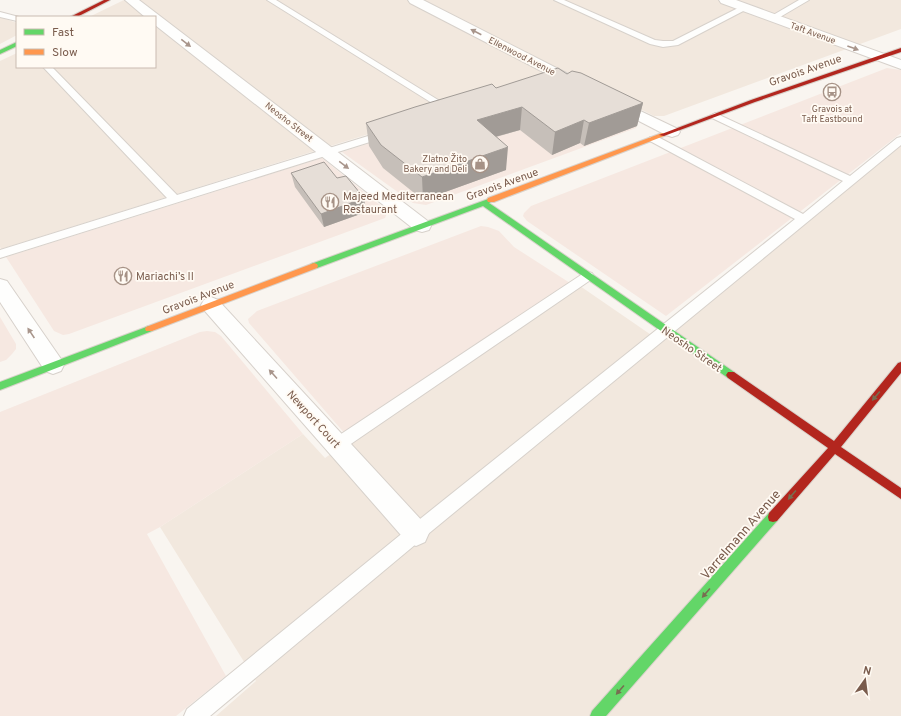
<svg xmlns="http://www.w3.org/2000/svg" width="901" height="716" font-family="Overpass,sans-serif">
<rect width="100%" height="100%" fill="#f9f5f0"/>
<path fill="#f2e8de" d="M124,0H901V29L664,116H654L567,72L1,249L0,247V61L17,53V67H155V17H89Z
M0,17L17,23V35L0,44Z
M901,144V716H216L256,681L160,527L303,434L325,458L580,286L660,341Z"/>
<path fill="#f6e8e1" d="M887,68L901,70V133L666,316L527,221L523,216L524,213L531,206Z
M560,83L637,123L636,128L426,205L413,203L342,152Z
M322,158L386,210L387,213L385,218L69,334L63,335L54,331L6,257Z
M481,226L488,227L499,231L514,247L570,283L346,435L249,323L248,319L257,311Z
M0,317L16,344V349L12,354L6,360L0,362Z
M207,331L215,332L221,336L303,434L160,527L147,534L226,676L176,716H0V412L200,332Z"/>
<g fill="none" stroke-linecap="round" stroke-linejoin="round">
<defs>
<path id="lane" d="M267,0H276L456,111L454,113H448Z
M554,0H564L655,40L663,41H673L742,6H748L749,8L678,45L663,47L650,44Z
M799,0H809L775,20H769L768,18Z
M0,12L19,17H17V21L0,17Z
M43,67H52L177,195L381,132H389L390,134L389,136L0,258V250L167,198Z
M715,113L850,176L897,138L901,137V145L422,539L210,716H184L187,709L410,527L795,219L650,141L649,139L650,137H658L803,214L843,181L712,118L710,116Z
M588,272L592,273L594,276L592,279L342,450L337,452L332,450L329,445L332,440L584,273Z"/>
<path id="street" d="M125,0H139L429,222L431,226L429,230L422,232L415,230L155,25V17H145Z
M408,0H423L582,81L584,84L582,87L577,88L572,87L410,3Z
M719,0H736L901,60V69L721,3Z
M613,98L678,129L680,132L678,135L672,137L666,135L608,105L606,102L608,99Z
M0,279L7,281L61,359L64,365L61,371L53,374L45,371L0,302Z
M211,297L218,300L425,524L429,533L425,542L416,546L407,542L204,310L201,305L204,300Z"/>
<path id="fast" d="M17,42V46L0,54V50Z
M491,198L495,200L489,203L734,372L736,375L734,378H728L483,206L317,268H311L310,266L311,264Z
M149,326L152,327L153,329L152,331L0,390V382Z
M773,512L777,513L778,517L777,521L606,716H590L592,711L769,513Z"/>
<path id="slow" d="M662,133L664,134V136L494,202H488L487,200L488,198Z
M314,263L317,264L318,266L317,268L152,331H146L145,329L146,327Z"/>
<path id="jam" d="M104,0H110L77,17H70Z
M901,48V52L755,102L664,136L659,135L751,100Z
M901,362V373L841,447L901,488V499L835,454L777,521L773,522L769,521L768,517L769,513L828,448L728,378L726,375L728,372H734L834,441L898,363Z"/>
</defs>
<use href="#lane" stroke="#d7d1cb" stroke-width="2"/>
<use href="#street" stroke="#d7d1cb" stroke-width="2"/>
<use href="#fast" stroke="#d9d2cb" stroke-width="2"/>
<use href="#slow" stroke="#d9d2cb" stroke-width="2"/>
<use href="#jam" stroke="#d9d2cb" stroke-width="2"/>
<use href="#lane" fill="#fefefd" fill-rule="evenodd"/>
<use href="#street" fill="#fefefd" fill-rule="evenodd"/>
<use href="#fast" fill="#63d668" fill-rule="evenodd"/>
<use href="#slow" fill="#ff974d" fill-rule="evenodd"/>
<use href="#jam" fill="#b3261e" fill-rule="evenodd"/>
</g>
<path fill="#c6bfb9" d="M567,74L643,103L637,126L584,146L580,143L552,155L520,130L496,137L506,170L423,200L383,168L369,146L366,123L496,88Z
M291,173L337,178L366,212L324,227L295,187Z"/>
<path fill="#a19b96" d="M643,103L637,126L584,146L589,123Z
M522,107L520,130L476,142L477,120Z
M584,120L580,143L552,155L555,132Z
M508,147L506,170L423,200L422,177Z
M364,198L366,212L324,227L321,214Z"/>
<path fill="#e6ded7" stroke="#a19b96" d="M558,68L567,74L572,71L581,73L643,103L589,123L584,120L555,132L522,107L477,120L508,147L422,177L381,145L366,123L415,107L492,84L496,88Z
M324,162L337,178L346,176L364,198L321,214L291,173Z"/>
<defs><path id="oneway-solid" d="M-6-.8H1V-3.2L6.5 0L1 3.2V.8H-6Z"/></defs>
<g fill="#a8958b">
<use href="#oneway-solid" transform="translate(476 32) rotate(-153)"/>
<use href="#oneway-solid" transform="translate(186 43) rotate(38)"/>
<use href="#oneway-solid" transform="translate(853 48) rotate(20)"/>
<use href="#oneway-solid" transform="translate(344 165) rotate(37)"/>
<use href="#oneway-solid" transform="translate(31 333) rotate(-124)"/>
<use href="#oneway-solid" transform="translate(273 374) rotate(-132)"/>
</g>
<g fill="#776e51">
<use href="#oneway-solid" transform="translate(876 396) rotate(130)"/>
<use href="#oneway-solid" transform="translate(792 495) rotate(131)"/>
<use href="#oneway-solid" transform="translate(706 593) rotate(131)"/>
<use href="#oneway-solid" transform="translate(620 690) rotate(131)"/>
</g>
<defs>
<symbol id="bus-ring" viewBox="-11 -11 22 22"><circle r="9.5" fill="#fffaf3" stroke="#a69286" stroke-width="1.5"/><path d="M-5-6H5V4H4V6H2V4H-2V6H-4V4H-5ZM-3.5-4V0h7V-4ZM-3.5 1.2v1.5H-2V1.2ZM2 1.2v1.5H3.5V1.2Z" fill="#a69286"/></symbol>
<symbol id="shop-ring" viewBox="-11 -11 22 22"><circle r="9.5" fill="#fffaf3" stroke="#a69286" stroke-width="1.5"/><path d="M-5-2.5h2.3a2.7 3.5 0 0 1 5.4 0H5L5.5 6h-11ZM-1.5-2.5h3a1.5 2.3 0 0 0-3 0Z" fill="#a69286"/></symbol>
<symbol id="restaurant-ring" viewBox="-11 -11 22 22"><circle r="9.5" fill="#fffaf3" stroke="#a69286" stroke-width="1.5"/><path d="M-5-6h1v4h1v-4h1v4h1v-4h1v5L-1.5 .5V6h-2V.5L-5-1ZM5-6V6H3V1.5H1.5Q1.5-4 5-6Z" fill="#a69286"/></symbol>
</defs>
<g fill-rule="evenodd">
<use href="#bus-ring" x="822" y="82" width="20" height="20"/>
<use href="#shop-ring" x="470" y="154" width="20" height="20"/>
<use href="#restaurant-ring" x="320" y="192" width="20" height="20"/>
<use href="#restaurant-ring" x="113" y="266" width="20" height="20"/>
</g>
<g text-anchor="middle" stroke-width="3.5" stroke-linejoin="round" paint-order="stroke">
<g font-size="9" fill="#7a5c4d" stroke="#fffaf3">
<text transform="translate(813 33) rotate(20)" y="3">Taft Avenue</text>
<text transform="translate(522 56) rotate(27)" y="3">Ellenwood Avenue</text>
<text transform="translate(289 122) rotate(38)" y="3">Neosho Street</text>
</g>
<g font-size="9" fill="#7a5c4d" stroke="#fffaf3">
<text x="832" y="112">Gravois at<tspan x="832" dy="10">Taft Eastbound</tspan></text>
<text x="467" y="162" text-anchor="end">Zlatno Žito<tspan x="467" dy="10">Bakery and Deli</tspan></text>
</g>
<g font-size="11" fill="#7a5c4d" stroke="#fffaf3">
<text transform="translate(805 70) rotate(-19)" y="4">Gravois Avenue</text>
<text transform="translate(502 184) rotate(-20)" y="4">Gravois Avenue</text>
<text transform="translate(198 297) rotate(-21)" y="4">Gravois Avenue</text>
<text transform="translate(692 349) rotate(35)" y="4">Neosho Street</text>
<text transform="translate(314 419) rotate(48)" y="4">Newport Court</text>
</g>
<g font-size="11" fill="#7a5c4d" stroke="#fffaf3" text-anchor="start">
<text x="343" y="200">Majeed Mediterranean<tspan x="343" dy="13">Restaurant</tspan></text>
<text x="136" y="280">Mariachi’s II</text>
</g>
<g font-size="13" fill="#7a5c4d" stroke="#fffaf3">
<text transform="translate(740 534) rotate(-49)" y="5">Varrelmann Avenue</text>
</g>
</g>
<rect x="16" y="16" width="140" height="52" fill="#fffaf3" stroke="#cabbb1"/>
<rect x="24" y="29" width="20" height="6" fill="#63d668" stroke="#cabbb1"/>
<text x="52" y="36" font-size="12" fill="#7a5c4d">Fast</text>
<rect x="24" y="49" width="20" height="6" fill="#ff974d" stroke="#cabbb1"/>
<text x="52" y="56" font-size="12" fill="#7a5c4d">Slow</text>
<g transform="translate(865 680) rotate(14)" stroke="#fffaf3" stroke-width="3" paint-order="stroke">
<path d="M0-3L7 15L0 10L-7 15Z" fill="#7a5c4d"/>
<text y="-6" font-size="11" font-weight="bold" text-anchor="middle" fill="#7a5c4d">N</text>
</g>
</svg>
